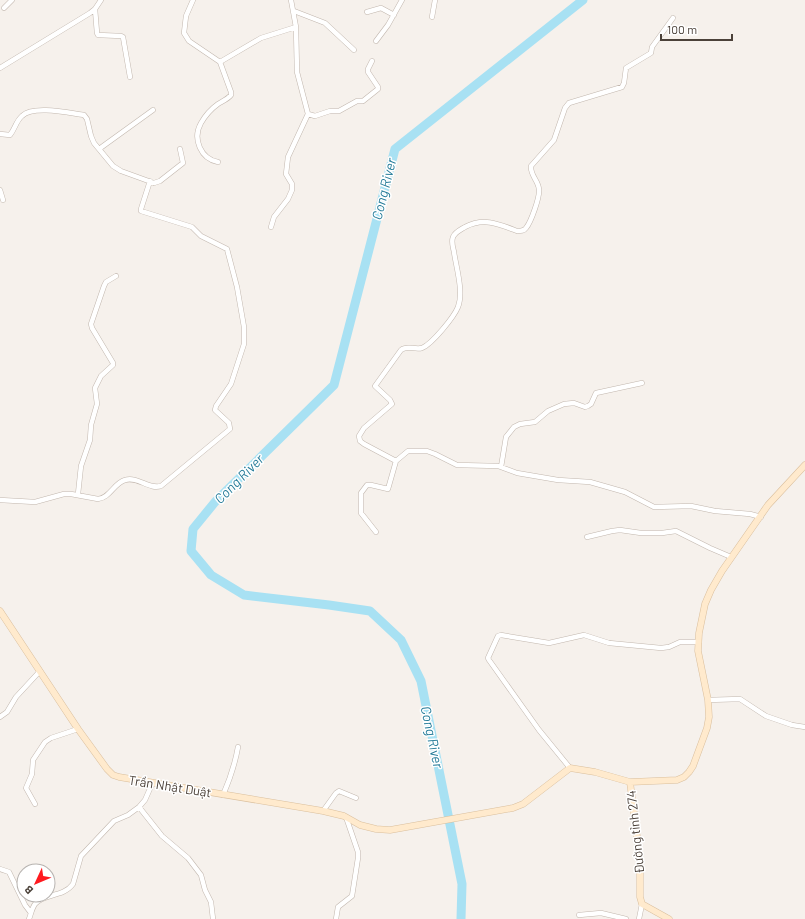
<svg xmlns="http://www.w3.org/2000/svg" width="805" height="919" font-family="Barlow,sans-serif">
<rect width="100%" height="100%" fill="#f6f1ec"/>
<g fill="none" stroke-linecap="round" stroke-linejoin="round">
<path stroke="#a8e1f3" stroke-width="9" d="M461,919L462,884L421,681L401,640L370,611L329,605L244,595L211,575L191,551L193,529L215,502L334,385L395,149L583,0"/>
<defs>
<path id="street" d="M193,0L186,16L184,33L189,41L220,62L231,92C231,93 231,94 231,95C228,99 221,102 218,104C211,109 205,116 201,123C192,139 201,159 218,162
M4,8L12,0
M95,9L97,33L98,35L121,36L123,37L130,77
M294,11L325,23L354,50
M367,12L381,8L394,15
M432,17L435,0
M376,41L388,25L402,0
M220,62L261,38L296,27
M0,68L90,13L95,9L101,0
M308,114L315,116L330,111H339L357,101H363L378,89V87L368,72V69L372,61
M0,134L10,135C15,129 16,121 22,116C33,105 69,113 84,115L87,119L91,136L94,143L113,166L121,171L154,183L160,181L183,163L180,149
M99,149L153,110
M0,190L3,200
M271,227L274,217L288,199L292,190V184L286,174L288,157L308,114L297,72L296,27L291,0
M396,461L364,444L360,441L359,436L364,428L392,404L390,400L375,386L401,350C407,345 415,350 422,348C432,344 454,317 458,307C464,292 456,267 454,252C453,247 451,242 453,237C455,232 460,230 465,227C484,217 499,224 517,231C521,231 524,231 526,228C531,222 540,197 539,189C538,180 530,175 531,166L554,140L565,108L569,103L622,87L624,83L626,68L651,53L652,47L673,18
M501,467L506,437L514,427L520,424L535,422L548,411L564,404L574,403L585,407L588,406L591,404L596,393L642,383
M78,494L81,466L90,440L91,425L97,404L95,388L101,376L113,365V363L92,328L91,324L104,286L106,282L116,276
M0,500L35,502L64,494H71L98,499C110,498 114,483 125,480C138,476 149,490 161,486L230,429L229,423L215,410L216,406L231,384L244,344V327L237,287L227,249L201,236L192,227L141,211V209L150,181
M376,532L361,513V493L367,485H371L388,489L396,461L408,451H427L435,454L457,465L498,466L517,473L558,480L590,482L625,492L654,507L691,506L715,511L750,514L761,517
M587,537L612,531L620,530L641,533H662L676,531L710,548L731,557
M708,700L740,699L766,716L792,725L805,727
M0,717L7,712L16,697L40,671
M570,768L539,730L489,660L488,658L498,636L501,635L549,643L584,635L609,643L661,648L669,647L680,642H699
M223,795C230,779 235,764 238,747
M35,804L26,788L32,774L33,760L45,742L51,738L78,729
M139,807L162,836L188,858L201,875L205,890L211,902L213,919
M323,811L336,793L339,791L356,798
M0,869L9,872L25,905L31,913
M579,915L601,913L626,919
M29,919C31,914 32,908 35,904C43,893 63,898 73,884L81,856L114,821L128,815L139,807L145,800L152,784
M336,919L338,907L352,896L358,858V852L346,817
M639,919L642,904"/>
<path id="secondary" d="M0,611L78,729L107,769L113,775L119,777L323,811L344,816L360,825L376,829L390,830L513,808L523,804L570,768L595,772L630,782L640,860V897L642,904L669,919
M630,782L677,780L684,777L689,772L693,766L707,728L709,717L708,700L698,651L699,633L705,604L711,590L722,571L768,505L805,465"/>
</defs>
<use href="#street" stroke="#c2b7ae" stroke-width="5.5"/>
<use href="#secondary" stroke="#dabf9d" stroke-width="7"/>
<use href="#street" stroke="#fff" stroke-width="4.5"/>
<use href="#secondary" stroke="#ffeacd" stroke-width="6"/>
</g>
<g text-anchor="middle" stroke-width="3" stroke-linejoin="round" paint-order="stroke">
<g font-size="13" fill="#4b4139" stroke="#fff">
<text transform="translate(170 786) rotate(9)" y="5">Trần Nhật Duật</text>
<text transform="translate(635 832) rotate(-96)" y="5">Đường tỉnh 274</text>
</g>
<g font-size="14" font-style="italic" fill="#277d9a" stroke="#fff">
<text transform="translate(384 189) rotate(-76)" y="5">Cong River</text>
<text transform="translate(239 479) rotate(-45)" y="5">Cong River</text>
<text transform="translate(432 737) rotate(78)" y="5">Cong River</text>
</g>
</g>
<g transform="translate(36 883) rotate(226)"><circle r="19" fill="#ffffff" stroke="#b7b3b0"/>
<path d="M0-3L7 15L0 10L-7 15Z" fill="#ff1a1f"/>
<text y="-6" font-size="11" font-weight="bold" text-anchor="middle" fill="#4b4139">B</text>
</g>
<path d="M661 34v6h71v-6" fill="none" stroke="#4b4139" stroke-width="2"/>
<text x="667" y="34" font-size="12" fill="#4b4139" stroke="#ffffff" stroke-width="3" paint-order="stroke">100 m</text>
</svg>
